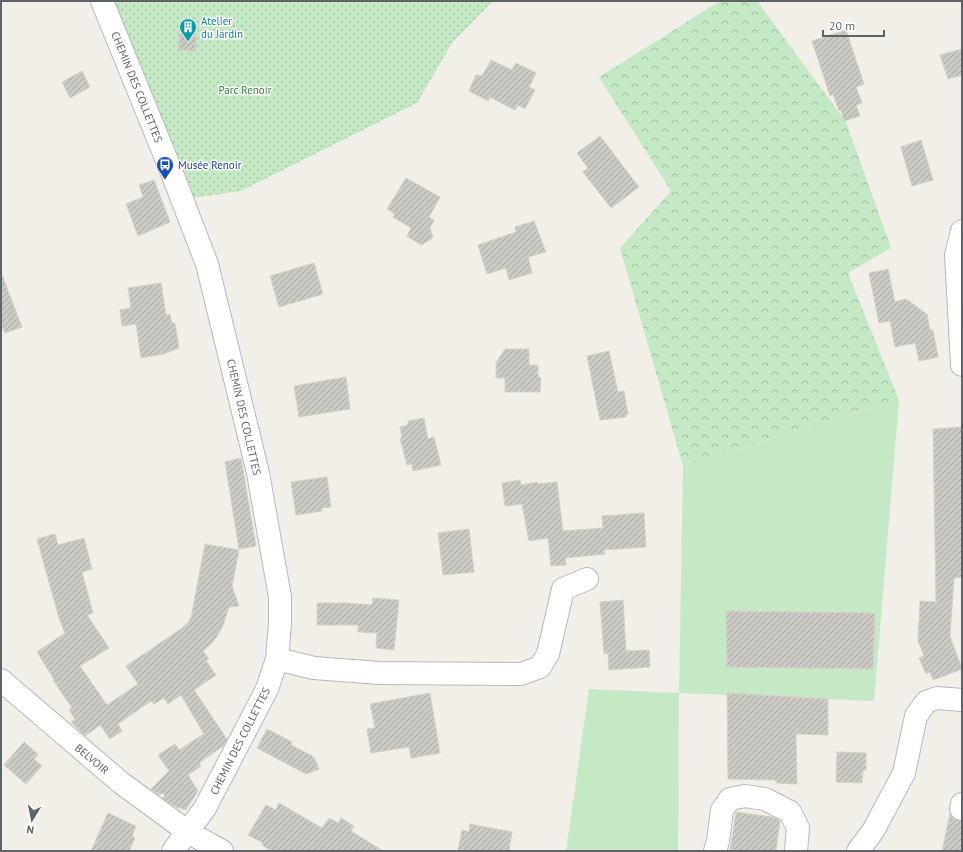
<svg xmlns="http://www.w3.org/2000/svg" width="963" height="852" font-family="'PT Sans',sans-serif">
<defs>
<pattern id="forest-crowns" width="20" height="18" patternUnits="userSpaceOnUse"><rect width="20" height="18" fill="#c5e8c5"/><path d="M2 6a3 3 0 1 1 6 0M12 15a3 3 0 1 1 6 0" fill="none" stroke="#a3c0a4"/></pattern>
<pattern id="park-dots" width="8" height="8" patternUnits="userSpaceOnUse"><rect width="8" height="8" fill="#c5e8c5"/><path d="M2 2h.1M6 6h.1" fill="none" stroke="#a3c0a4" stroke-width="1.8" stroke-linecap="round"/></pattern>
<pattern id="building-hatch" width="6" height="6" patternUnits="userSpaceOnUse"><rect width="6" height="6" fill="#cccac5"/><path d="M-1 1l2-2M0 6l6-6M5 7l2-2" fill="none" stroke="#a9a8a4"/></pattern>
</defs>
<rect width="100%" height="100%" fill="#f1efe8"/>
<path fill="#c5e8c5" d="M899,400L874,701L679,693L678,851H566L589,689L679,693L683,466Z"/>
<path fill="url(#forest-crowns)" d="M720,1H757L846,122L891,248L848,273L899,400L683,466L620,248L671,191L599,77Z"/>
<path fill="url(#park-dots)" d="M109,1H493L452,43L417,103L241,191L193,198Z"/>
<path fill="url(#building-hatch)" stroke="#d6d1c6" d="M846,30L864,84L856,87L862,103L856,105L860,116L844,121L841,110L839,111L833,94L830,96L812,41Z
M179,34H196V51L179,50Z
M962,49V75L948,79L940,55Z
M491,60L512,70L516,63L536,73L529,87L535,90L525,109L518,105L515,110L490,97L488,101L469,91L476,75L482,76Z
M82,71L90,87L70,98L62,82Z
M600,136L639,187L611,208L583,172L588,168L577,153Z
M921,140L933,180L912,186L901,147Z
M406,178L440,197L429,217L434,220L430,228L433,238L421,245L407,236L411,228L393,217L395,214L387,209Z
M154,180L170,222L138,236L126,204L143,197L139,185Z
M534,221L546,252L528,257L532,273L509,280L506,268L487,274L478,245L516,232L515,227Z
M314,263L323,294L279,307L270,276Z
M888,269L895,302L906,299L927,314L930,330H933L938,357L919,361L915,343L895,347L890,321L879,323L869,273Z
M1,275H2L22,327L5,333L1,324Z
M161,283L166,315L170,314L172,323H175L179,348L163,354L141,358L136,324L122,326L120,310L131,308L128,288Z
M505,349H529V365H538V377L541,378L540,392H505V378H496V363Z
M609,351L618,392L624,391L628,414L626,415V417L600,420L587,356Z
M346,377L350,409L299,417L294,386Z
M424,418L428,439L434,437L441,465L413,471L412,464L407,465L400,438H402L400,427L408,425V421Z
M962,427V577L954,578L950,636L962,669L933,680L930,672L926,674L919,658L924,656L918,641L920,601L936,602L933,429Z
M241,458L256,546L239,549L225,462Z
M327,477L331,507L322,508V511L296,515L291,482Z
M520,480L521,485L537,482L538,484L557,482L563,531L603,528L602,516L644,513L646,547L604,550L605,554L565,558L566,565L551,566L548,538L529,541L522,504L505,506L502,483Z
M469,529L474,572L443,575L438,533Z
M55,534L58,545L84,538L92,569L82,572L93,613L87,615L109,648L80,666L107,705L138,684L126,666L178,631L186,625L191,618L205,544L239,550L232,586L239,606L229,607L222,628L213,642L203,651L209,659L206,661L216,675L194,690L227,739L223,746L199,763L201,766L188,775L198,791L186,810L176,807L162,798L165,795L162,793L159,795L151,789L169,771L158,755L175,744L179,750L204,734L181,695L168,704L164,698L154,704L151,701L118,724L122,731L110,739L100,725L85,736L71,722L75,719L69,710L72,708L53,680L54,679L37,652L65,633L59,618L37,539Z
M373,598L399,600L394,650L376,648L377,633L358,632V625H317V603H347L372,605Z
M623,600L626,651L649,650L650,667L609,670L608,653L604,654L600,602Z
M726,611L875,613L873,669L727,667Z
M430,693L440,753L411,758L409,747L371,753L367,729L375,728L370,704Z
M727,693L828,699V735L796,734L797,784L776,783V780L728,779Z
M267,729L292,742L291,745L314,757L319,769L306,774L257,748Z
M24,742L38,754L34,759L42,766L26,784L4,765Z
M837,752L866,753V770H863L862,783L836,782Z
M279,803L322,828L329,818L338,823L341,818L354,826L351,831L383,851H272L262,845L263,843L248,835L266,805L276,810Z
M736,812L772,817L780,821L776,851H730Z
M108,813L136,826L132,836L135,838L129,851H91Z
M950,814L953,819L958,821H962V851H942Z
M470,824L512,832L509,851H458L462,830L469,832Z"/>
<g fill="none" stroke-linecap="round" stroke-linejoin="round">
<defs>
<path id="minor" d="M102,1L170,168L207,264L258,473L280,597V623L277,659L267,689L205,808L173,851
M962,231L956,255L962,365
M277,659L314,668L379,673L521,674L540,667L548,654L563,589L587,579
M1,680L120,782L188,832L222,851
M961,809L962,804
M715,851L718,841L722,810L730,799L745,796L765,799L790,812L798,828L796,851
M858,851L873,831L904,773L916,716L926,702L937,698L962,700"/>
</defs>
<use href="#minor" stroke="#b5b8bc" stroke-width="24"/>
<use href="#minor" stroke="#fff" stroke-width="22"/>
</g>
<defs>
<symbol id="building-pin" viewBox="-11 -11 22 30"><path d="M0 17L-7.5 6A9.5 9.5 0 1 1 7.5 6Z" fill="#0f9aa8" stroke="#fff"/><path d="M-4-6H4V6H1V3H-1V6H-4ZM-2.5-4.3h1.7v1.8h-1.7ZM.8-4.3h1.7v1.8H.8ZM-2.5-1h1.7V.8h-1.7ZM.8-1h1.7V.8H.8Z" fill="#fff"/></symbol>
<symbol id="bus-pin" viewBox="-11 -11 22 30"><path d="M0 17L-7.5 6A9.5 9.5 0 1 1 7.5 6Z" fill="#1a4fb4" stroke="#fff"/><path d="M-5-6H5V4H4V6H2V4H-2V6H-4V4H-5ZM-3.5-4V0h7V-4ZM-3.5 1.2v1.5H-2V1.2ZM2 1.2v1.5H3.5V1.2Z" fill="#fff"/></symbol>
</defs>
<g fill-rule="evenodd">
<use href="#building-pin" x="178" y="17" width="20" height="27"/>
<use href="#bus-pin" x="155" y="155" width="20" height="27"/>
</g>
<g text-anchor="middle" stroke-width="3" stroke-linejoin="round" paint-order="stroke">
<g font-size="11" fill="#0d838f" stroke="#fff" text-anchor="start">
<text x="201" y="25">Atelier<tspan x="201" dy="13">du Jardin</tspan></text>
</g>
<g font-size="11" fill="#5f6368" stroke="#fff">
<text transform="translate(137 87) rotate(68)" y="4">CHEMIN DES COLLETTES</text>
<text transform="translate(244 417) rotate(77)" y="4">CHEMIN DES COLLETTES</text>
<text transform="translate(240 741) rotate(-63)" y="4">CHEMIN DES COLLETTES</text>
<text transform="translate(92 759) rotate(40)" y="4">BELVOIR</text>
</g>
<g font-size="11" fill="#348238" stroke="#fff">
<text x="245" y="94">Parc Renoir</text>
</g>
<g font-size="11" fill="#164399" stroke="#fff" text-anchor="start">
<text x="178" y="169">Musée Renoir</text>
</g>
</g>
<rect width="963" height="852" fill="none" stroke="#5f6368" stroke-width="4"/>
<g transform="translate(32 820) rotate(190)" stroke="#ffffff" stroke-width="3" paint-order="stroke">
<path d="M0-3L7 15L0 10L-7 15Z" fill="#5f6368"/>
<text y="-6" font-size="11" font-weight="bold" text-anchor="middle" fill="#5f6368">N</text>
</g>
<path d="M823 30v6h61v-6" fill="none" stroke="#5f6368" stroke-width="2"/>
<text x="829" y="30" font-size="12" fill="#5f6368" stroke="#ffffff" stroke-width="3" paint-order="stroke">20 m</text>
</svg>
